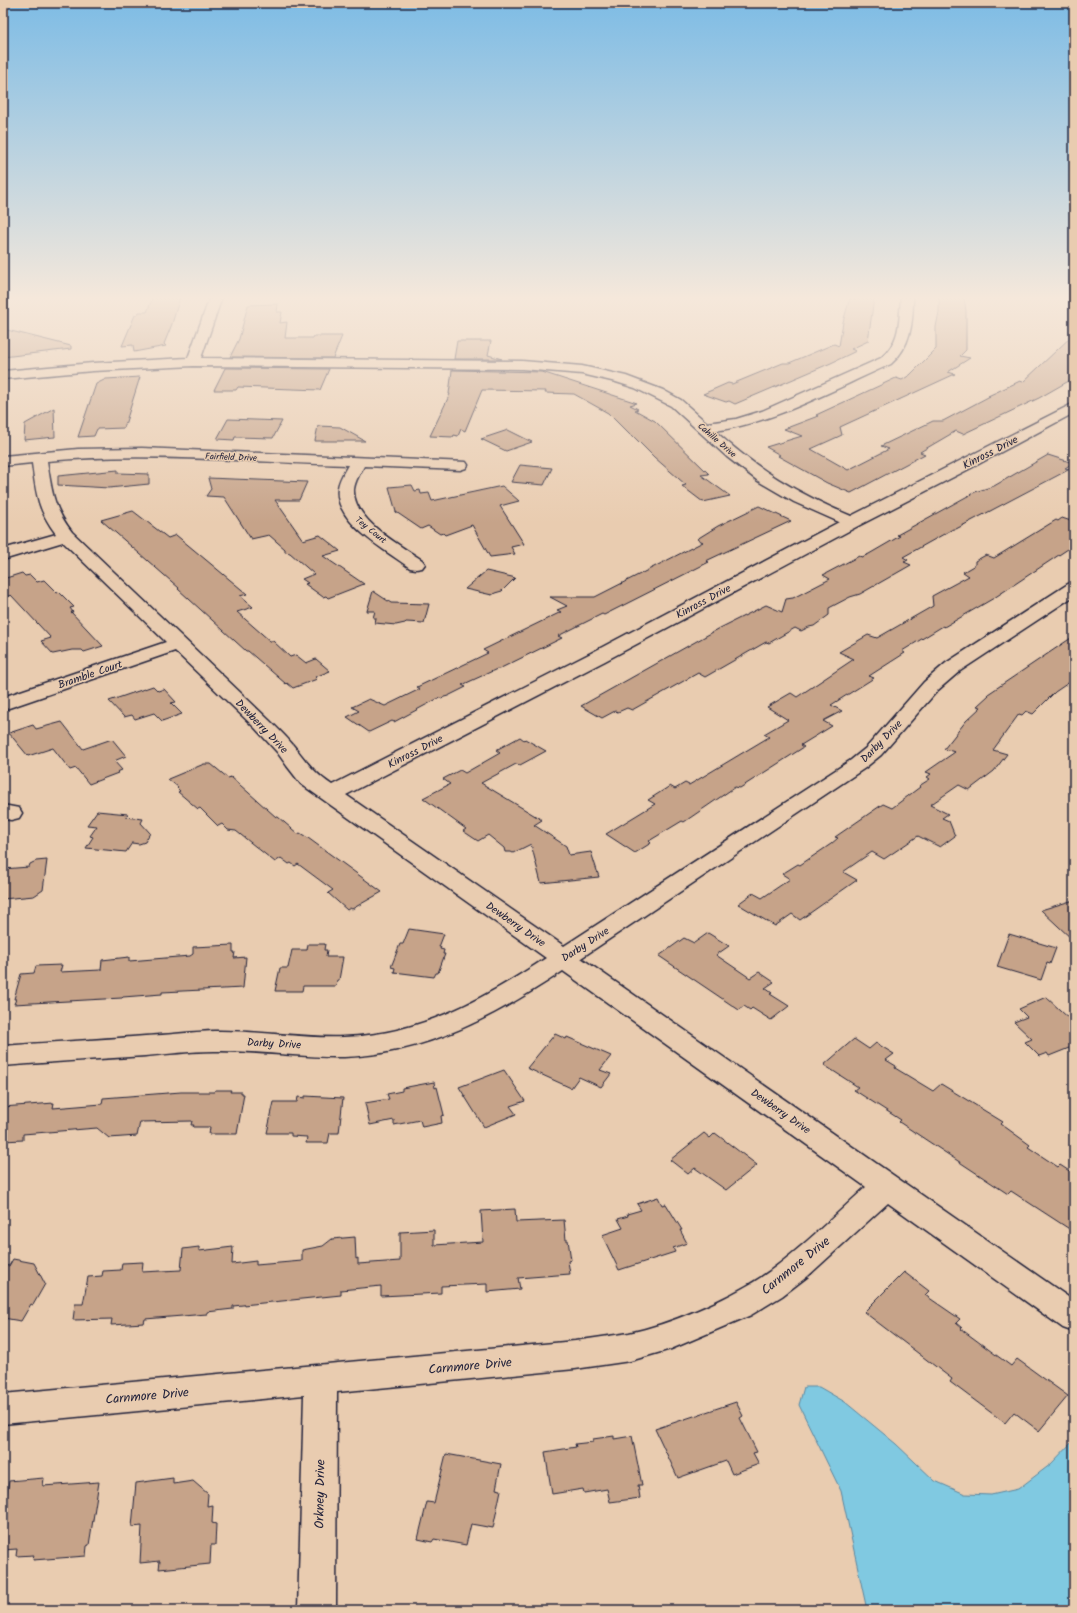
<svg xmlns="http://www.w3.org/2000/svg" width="1077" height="1613" font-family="Kalam,sans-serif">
<rect width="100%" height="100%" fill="#e9ccb0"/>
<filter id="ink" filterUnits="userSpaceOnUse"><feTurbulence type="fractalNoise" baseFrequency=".025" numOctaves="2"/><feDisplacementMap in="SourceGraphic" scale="8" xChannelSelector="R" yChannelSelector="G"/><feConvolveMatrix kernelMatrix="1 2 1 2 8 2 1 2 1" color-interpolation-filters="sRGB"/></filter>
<g filter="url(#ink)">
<path fill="#80c9e1" stroke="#5a869f" d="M804,1387H819L845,1402L896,1444L935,1481L965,1494L991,1495L1018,1489L1051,1464L1074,1440V1610H867L841,1491L799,1405Z"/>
<path fill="#c6a389" stroke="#22223b" d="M153,297H180L172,324L164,344L166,346L134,352L133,345L122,346L135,315H137L139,312H147Z
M858,297L874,298L868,341L851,349L856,351L831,363L735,404L729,401L726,402L703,394L728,383L732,384L783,363H789L834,344L839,346L843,322L850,298L857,299Z
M939,297H964L966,311V350L960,356L970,358L948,372L955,374L840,427L842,435L811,449L848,470L889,449L881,446L933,421H943L990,396H988L1020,381L1023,382L1074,334V378L1039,398L963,434L956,431L920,452L925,454L851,493L827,483L778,456L780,455L766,447L802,436L784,429L818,416L816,415L896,378L902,380L910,375L936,349V327L939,312Z
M278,304L277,312H282L280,323L287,322L285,338H313L314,336H342L333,358L230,357L239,339L248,305Z
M3,329L71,346V349L3,357Z
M457,341H491L488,355L502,359H454Z
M225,368L329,369L320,390L238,387L236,390H214Z
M452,370L542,372L637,403L630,405L638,409L635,410L655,421L709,474L701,475L730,496L703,502L682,486L686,485L654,457L632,435H630L608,413L574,394L545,393L546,391L482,390L465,431L461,429L458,436L454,435L453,437L430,436L450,394H449Z
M140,377L124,428L97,429L94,436L78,437L96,384L106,379Z
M54,408L55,437L24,440L25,424Z
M228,419L282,421L273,438L235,437L234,440L217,439Z
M318,426L340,427L365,441H315Z
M508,430L532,442L506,451L481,439Z
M1048,455L1073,463L1065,468L1070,469L956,529H953L903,557L908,560L904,562L911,565L860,594L850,597L829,608V615L814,626L809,627L801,631L795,628L769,643L766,642L705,677L698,673L632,710L627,708L618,712L615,711L602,718L581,706L720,628L766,605L782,612L786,599L793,598L830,579L823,575L859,556L862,557L869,554L900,536L897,535L975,492L994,486Z
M520,465L552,468L544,485L511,482Z
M118,470V473L149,474V484L109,488L58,485V476Z
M208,478L307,482L299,500H275L303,540L320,535L340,551L323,556L364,584L328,598L326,596L323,597L305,584L308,583L302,579L314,574L290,553L285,552V549L269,535L251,539L224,497L206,496L211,489Z
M412,485L415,491L420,490L421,494L429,493L432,501L502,486L519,501L500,506L524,544L511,547L515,554L490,557L472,525L445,535L443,533L440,534L428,526L421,529L396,512L389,487Z
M759,506L791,521L706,561L709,562L604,615L602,614L558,636L562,638L499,669H497L462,685L466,687L448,696L437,699L394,722L392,721L369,732L347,717L359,711L352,707L369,699L385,706L420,689L417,687L488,653L483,650L561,612L557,610L567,606L550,597H595L703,542L697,539L718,526Z
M133,511L168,538L176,535L247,594L240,596L253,607L237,612L270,641H273L290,657L296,655L306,663L316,659L330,671L315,677L317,679L293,688L287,683L286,684L248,651H246L178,589L179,588L101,520Z
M1062,518L1074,522V545L994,598L944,627L943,626L902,651L905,653L869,676L874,678L831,705L842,711L823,721L832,726L801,745L804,747L740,788L735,787L684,822L682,821L649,841L651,843L635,853L606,834L655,804L648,800L670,786L675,789L685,783L689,785L769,737L764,734L788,720L767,707L791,693L797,697L854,659L839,652L868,635L877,638L933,606L932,596L969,576L963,572L975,565V561L986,555L994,558L1056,520L1058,521Z
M486,571L512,577L515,578L502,591L495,593L492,595L465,589Z
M22,573L25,576L30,575L37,582L44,580L57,593L59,592L74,607L70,608L73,612H71L103,646L84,652L82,650H72L53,654L41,641L51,638L11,595L3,598V579Z
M373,591L391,603L429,604L424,623L406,622L405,623L396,625L375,623L376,618H373L375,611H367Z
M1074,636V679L1055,692L1033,714L1026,711L1022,715L1019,714L993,750L1007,754L994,771L969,790L959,785L930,805L948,814L942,818L949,821L955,836L940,847L918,836L884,859L872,852L843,872L857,880L800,920L792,914L775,926L738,904L753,893L762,898L790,879L782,874L798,864L800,865L831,844L838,838L835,837L883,804L892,808L920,787L919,786L930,779L927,777L931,774L926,772L955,752L944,749L966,721L981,707L977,706L989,695L988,694Z
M153,686L158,691L164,689L176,702L171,703L182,714L162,721L154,713L135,719L132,715L124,717L109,701Z
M62,722L83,749L112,739L126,756L114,761L122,770L117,772L118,773L89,784L76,768L70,770L53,748L28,756L9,733L33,725L36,729Z
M520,737L524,740L525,739L546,751L520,765L516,764L481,783L542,820L534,825L566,846L569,855L591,852L599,877L541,883L531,844L513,853L511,852H505L504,848L488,835L478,841L463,831L466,829L423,798L450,784L443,779L460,770L465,773L500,753L496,750Z
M204,764H211L228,778L231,777L276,817H278L298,834L300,833L308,838L382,892L352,909L350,908L347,910L328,893L333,890L298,864L295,866L291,863L289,864L281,858L275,862L236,831L228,830L222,824L218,826L200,808L198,809L178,792L180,791L177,788L178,787L168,779Z
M97,811L128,814L125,817L143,819L141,823L150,833L145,842L139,844L132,843L126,852L86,848L93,837L90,836L97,826L87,825Z
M47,860L43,890L34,896L3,899V869L29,867L30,864L36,861Z
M1074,900V941L1041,910Z
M409,929L444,934L439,947H441L440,949L444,950L443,954H445L438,973H436L434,977L394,972L395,968L391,967L400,944H403Z
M708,933L729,946L716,955L750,978L759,972L774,982L765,988L772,993L770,994L789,1006L771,1020L752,1008L750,1010L744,1006L739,1010L659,956L684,938L694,943Z
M1009,934L1056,948L1050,964L1047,963L1041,980L997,967Z
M308,944H325L324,950H327L326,957H343L339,980H337L336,986H303L302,991H275L280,968H288L292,950H307Z
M233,945V952H235L234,958L246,957L243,988L162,992V994L123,997L122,998L14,1004L16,999H14L21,974L34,973L36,966L62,965L60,972L101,970L102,960L129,957V961L190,956L193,954V947Z
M1046,997L1074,1023V1046L1049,1056L1047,1053L1039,1056L1025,1042L1032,1039L1014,1022L1027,1017L1019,1009Z
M555,1034L566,1039L567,1037L611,1056L600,1070L611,1074L601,1087L579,1077L571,1088L527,1068Z
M854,1039L869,1049L876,1043L894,1054L886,1060L896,1066L895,1068L933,1091L941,1084L1003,1122L1001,1124L1030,1145L1028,1147L1058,1167L1060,1165L1074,1174V1232L1011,1191L1008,1194L899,1122L901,1120L854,1090L858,1087L824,1065Z
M504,1070L525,1101L510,1106L516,1114L484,1127L459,1087Z
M434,1082L435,1088L437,1087L444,1115L441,1116L442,1123L422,1127L420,1120L394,1125V1120L370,1125L365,1103L389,1099L387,1094L402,1091V1088Z
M215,1090H231L230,1092H242V1094H244L237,1134H209L210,1127H193L194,1125H191L192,1121L140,1122L137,1136L109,1138L97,1128L23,1134V1140L3,1141V1107L54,1103L53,1108L102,1104L103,1098L181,1092H214Z
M305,1096L343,1098L339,1133H330L328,1143H306L307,1137L291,1136V1133H267L274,1102H297L298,1097L305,1098Z
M704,1133L710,1138L715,1133L757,1165L726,1190L695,1168L688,1174L670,1160Z
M658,1197L662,1205L666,1204L682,1230H680L687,1243L673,1248L675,1252L619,1270L602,1235L623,1228L618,1219L628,1216L627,1214L641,1210L637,1204Z
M515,1209L516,1222L564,1220L566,1240H568L571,1260L568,1261L570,1274L518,1278L520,1289L487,1292V1284L441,1286V1293L381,1296V1286L341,1290V1295L233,1306V1309L207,1312V1314L145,1319L144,1323L111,1325L112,1319L73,1320L75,1304H83L88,1277L102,1276L103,1271L121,1270L122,1263L143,1262L142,1272L181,1270L183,1249L199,1247V1251L233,1247L232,1264L256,1261V1265L302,1261V1250L323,1246L332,1239L355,1237L356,1259L358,1258V1264L400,1261V1232L434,1230V1245L483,1242L481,1211Z
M13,1259L34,1263L45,1284L33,1305L31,1304L21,1321L3,1318V1265L9,1266Z
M904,1272L929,1291L925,1295L960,1319L956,1323L962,1328L961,1329L1011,1366L1017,1359L1068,1396L1039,1431L1014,1412L1005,1423L950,1382L952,1379L864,1312Z
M736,1402L743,1416L740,1418L757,1452L753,1453L759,1464L732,1474L726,1461L678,1478L655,1429Z
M614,1436V1439L632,1436L642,1485H638L640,1498L610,1502L607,1489L584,1493L583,1489L552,1494L545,1452L576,1447L575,1444L593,1442V1439Z
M446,1454L501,1464L496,1489L501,1490L493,1528L471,1524L466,1545L434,1539L432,1542L418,1539L427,1502L434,1503Z
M44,1478L43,1486L99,1482L89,1545L87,1546L86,1556L33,1560L34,1555L16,1556L17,1549L3,1550V1515L9,1481Z
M173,1478V1484L193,1481L208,1494L207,1506L213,1505L212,1523L216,1524L215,1545H211L210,1564L159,1569L160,1561L140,1563L142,1526L132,1527L136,1483Z"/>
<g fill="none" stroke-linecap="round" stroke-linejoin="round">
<defs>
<path id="minor" d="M210,297H222L201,358L522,361L582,366L626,376L663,390L681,400L707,423L736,419L762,411L881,358C901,341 899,321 901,297H913C913,323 911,346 891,364C834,389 777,422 715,431C758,470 798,494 851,516L1074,403V413L973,467L858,526L605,661L346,795L564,946L851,760L867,747L924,682L946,663L1068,584L1074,583V596L960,671L938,690L881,755L865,768L581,958L1074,1301V1332L1063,1328L888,1203L808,1276L782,1296L751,1315L671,1349L630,1361L575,1369L337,1392L336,1610H298L304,1395L3,1424V1394L575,1341C593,1338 611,1336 629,1333C669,1325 726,1300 760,1278C798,1252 832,1218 866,1187L563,971C497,1015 426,1054 344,1057C301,1058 258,1050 214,1051C191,1051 168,1054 145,1056C98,1059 50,1062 3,1066V1046C50,1042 97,1040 145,1036C168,1035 191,1032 214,1031C257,1030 300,1039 344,1037C420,1035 484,999 546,958L301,784L287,766L277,752L255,728L175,651L3,710V697L166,642L63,542L3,560V549L56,534C37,509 36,492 32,463L3,466V456L78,449L142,448L466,462L468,465L466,468L460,470L364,466C360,473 355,481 354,489C352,520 400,545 422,560L425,564L422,568L416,569L410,568C387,551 333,522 338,488C339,480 344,472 348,465C249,462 147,452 47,461C52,492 53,507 72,532L269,720C277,728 286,736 293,745C307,762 313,772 332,785L591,653L839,522L794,502L758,481L727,457L671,406L635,388L616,382L582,374L522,369L193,366L93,371L3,379V371L93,363L188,358Z
M3,805L19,808L22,813L19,818L11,820L3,819Z"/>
</defs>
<use href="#minor" stroke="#22223b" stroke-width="3"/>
<use href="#minor" fill="#e9ccb0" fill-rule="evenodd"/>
</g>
</g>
<linearGradient id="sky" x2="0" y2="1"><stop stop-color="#7ebce5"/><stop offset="0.57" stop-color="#f5e8db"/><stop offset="1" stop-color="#f5e8db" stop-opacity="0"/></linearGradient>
<rect width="1077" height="523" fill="url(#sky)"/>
<g text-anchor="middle" stroke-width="3" stroke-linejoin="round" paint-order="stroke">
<g font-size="9" fill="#22223b" stroke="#e9ccb0">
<text transform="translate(717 440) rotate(41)" y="3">Cahille Drive</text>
<text transform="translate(231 457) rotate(2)" y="3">Fairfield Drive</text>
<text transform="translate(371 530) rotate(39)" y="3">Tey Court</text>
</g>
<g font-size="11" fill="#22223b" stroke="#e9ccb0">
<text transform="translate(990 452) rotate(-27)" y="4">Kinross Drive</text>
<text transform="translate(703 601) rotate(-28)" y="4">Kinross Drive</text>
<text transform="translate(90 674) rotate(-19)" y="4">Bramble Court</text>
<text transform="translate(262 726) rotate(46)" y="4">Dewberry Drive</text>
<text transform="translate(881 741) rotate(-46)" y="4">Darby Drive</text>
<text transform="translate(415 751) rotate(-27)" y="4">Kinross Drive</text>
<text transform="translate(516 924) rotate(35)" y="4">Dewberry Drive</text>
<text transform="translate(585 944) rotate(-33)" y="4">Darby Drive</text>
<text transform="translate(274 1043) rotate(3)" y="4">Darby Drive</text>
<text transform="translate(781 1111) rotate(35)" y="4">Dewberry Drive</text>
</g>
<g font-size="13" fill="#22223b" stroke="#e9ccb0">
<text transform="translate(795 1265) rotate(-39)" y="5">Carnmore Drive</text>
<text transform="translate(470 1365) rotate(-5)" y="5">Carnmore Drive</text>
<text transform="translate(147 1395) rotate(-5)" y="5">Carnmore Drive</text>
<text transform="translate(319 1494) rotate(-89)" y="5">Orkney Drive</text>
</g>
</g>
<rect width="1077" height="1613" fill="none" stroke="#e9ccb0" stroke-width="16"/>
<rect x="8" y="8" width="1061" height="1597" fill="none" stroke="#22223b" stroke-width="1.5" filter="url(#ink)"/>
</svg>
